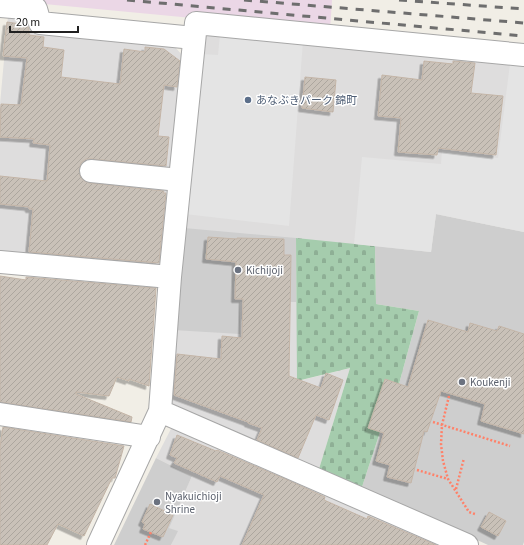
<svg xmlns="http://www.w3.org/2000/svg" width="524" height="545" font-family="'Source Sans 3','Noto Sans JP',sans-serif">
<defs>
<pattern id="cemetery-stones" width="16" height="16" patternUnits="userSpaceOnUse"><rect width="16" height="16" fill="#a5ccad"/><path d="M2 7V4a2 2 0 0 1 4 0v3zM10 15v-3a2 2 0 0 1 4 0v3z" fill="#8eaf95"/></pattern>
<pattern id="building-hatch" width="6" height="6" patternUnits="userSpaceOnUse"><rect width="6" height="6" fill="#c9c1b8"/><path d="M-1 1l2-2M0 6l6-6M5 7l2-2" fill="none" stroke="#aca69e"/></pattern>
<filter id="shadow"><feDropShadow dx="-3.5" dy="3.5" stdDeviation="0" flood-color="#0004"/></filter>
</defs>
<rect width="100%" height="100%" fill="#f1eee6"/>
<path fill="#dedddd" d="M8,16L31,18L32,33L174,46L183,56L174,164L167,171L165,185L171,192L164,270L0,253V104Z
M204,30L524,58V232L436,214L431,252L296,239L298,381L350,368L319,469L165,406Z
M174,423L447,545H171L177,531L168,528L192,476L156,458Z"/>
<path fill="#ebd7e6" d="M2,0H332L330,31Z"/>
<path fill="#cecece" d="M436,214L524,232V542L523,545H488L362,487L380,432L368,428L385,379L399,384L419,311L376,304L375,246L431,252Z
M184,228L296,238V302H240V334L173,330Z
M156,458L192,476L169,528L178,531L171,545H114Z"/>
<path fill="url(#cemetery-stones)" d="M296,238L375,246L376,304L419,311L399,384L385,379L369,428L380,432L362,487L319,469L350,368L297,381Z"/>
<path fill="#e4e4e4" d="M220,34L303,41L289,226L185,214L201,54L218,55Z
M511,56L524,58V232L436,214L431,252L354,244L362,157L441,164L442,151L498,158Z"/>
<path fill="url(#building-hatch)" stroke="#c4b5a7" filter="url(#shadow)" d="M7,22L27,25L29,29V35L44,37L43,47L64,50L61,77L120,84L124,49L145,52V47L164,49L180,61L177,87L164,85L158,136L169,137L166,166L92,159H86L81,163L79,170L80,176L84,181L89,183L164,191L163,193H166L159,263L29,252L33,209H29V207L0,204V176L47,181L50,145L33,143L34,139L0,137L1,104L21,105L27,58L3,56Z
M424,61L453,64V61L475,63L471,93L503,96L496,155L438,148L437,155L398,152L401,118L378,116L382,75L422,80Z
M305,77L336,80L333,112L302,108Z
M208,237L237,239V238L284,239V255H291L289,376L321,388L326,373L343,380L329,420L316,415L298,458L257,440L262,428L248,423V422L174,395L177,354L221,359L222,336L242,338L243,299H235L236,262L206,259Z
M0,276L26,280V277L156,288L149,386L129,379V381L117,377L109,396L76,392V394L132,417L131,422L0,402Z
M428,320L468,332L470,323L497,331L499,326L524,334V434L481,421L485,404L441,391L427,432L424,431L411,483L387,477L390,465L376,461L384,433L368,428L385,379L408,387Z
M3,427L124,446L115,478H112L84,536L58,524L47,545H0V447Z
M177,435L216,451L217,450L290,481L325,497L324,500L367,519L368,516L436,545H242L264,495L220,476L217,482L174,463L177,458L170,455Z
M150,504L173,515L163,537L143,529L145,524L142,522Z
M489,512L506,521L498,536L481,527Z"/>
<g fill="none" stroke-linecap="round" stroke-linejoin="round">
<defs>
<path id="minor" d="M0,6L36,9L40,23L194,38
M91,171L179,180
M0,262L170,277
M160,411L467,545
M0,414L149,437
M98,545L160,411L170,277L196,23L524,55"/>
</defs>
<use href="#minor" stroke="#a7a7a7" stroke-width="24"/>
<path stroke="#ff8169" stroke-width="2.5" stroke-dasharray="2 2" stroke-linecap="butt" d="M449,396L442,425L441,444L443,461L448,479L469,512L475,514
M433,422L510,446
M417,470L448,479
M456,489L464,458
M145,545L151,532"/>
<use href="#minor" stroke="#fff" stroke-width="22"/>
<path stroke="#6e6e6e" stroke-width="3" stroke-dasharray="8 8" stroke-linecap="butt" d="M127,0L524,36
M244,0L524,23
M399,0L524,9"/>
</g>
<circle fill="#5c6f8a" stroke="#fff" stroke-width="1.5" cx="248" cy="100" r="4"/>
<g fill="#6b7280" stroke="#fff" stroke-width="1.5">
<circle cx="238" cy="270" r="4"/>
<circle cx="462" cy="382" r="4"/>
<circle cx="157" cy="502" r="4"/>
</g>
<g text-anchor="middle" stroke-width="3" stroke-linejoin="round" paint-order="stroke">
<g font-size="11" fill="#4e5e75" stroke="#fff" text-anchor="start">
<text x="256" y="104">あなぶきパーク 錦町</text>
</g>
<g font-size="11" fill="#5b616d" stroke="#fff" text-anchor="start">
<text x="246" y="274">Kichijoji</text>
<text x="470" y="386">Koukenji</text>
<text x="165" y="500">Nyakuichioji<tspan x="165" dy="13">Shrine</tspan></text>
</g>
</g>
<path d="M10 26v6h68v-6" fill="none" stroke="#202020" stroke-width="2"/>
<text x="16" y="26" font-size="12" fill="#202020" stroke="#ffffff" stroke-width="3" paint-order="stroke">20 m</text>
</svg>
